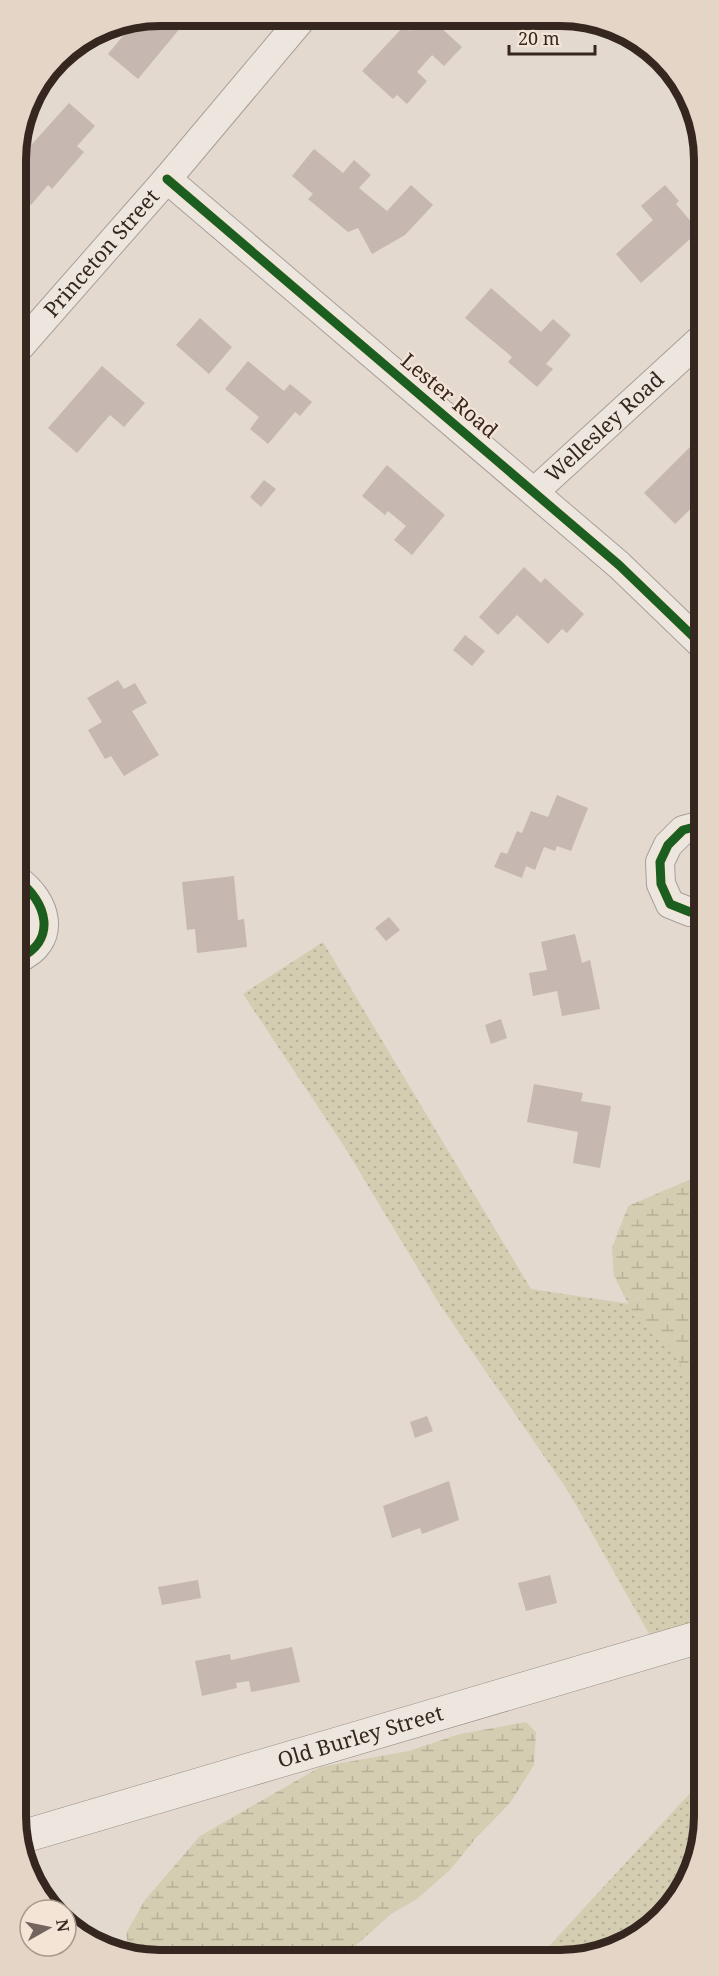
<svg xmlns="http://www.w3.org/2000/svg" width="719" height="1976" font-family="'Noto Serif',serif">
<defs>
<pattern id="grass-dots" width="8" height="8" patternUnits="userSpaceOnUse" patternTransform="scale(1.5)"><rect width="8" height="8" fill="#d4cdb2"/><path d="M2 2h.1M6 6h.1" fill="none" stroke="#b7b099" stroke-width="1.8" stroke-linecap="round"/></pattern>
<pattern id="wetland-marsh" width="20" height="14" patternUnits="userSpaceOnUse" patternTransform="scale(1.5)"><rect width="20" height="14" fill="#d4cdb2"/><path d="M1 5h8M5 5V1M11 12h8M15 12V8" fill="none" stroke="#b7b099"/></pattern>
</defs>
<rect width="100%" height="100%" fill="#e3d9cf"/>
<path fill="url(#grass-dots)" d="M323,942L531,1289L703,1315V1624L652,1639L568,1491L440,1305L344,1146L243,994Z
M704,1778V1826L693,1872L668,1912L632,1942L588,1958H538Z"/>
<path fill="url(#wetland-marsh)" d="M703,1174V1463L696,1394L672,1349L635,1317L614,1276L612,1248L628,1206Z
M526,1722L536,1732L534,1765L510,1803L476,1838L450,1870L417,1899L391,1914L342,1958H130L126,1933L145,1900L200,1836L320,1767L409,1751L460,1734Z"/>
<path fill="#c6b7b0" d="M159,15H191L138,79L108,54L137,19Z
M423,17H429L462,47L444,66L432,55L417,72L427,81L407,104L397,95L393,99L362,71L404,26L410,31Z
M69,103L95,126L77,146L84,152L52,189L48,185L31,205L15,191V163Z
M314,149L343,173L354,160L371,175L359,188L387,211L411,185L433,205L405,235L372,254L358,228L348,232L308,199L313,194L292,176Z
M665,185L679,201L676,204L699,231L641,283L616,254L653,220L641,206Z
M491,288L541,332L553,319L571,335L546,364L553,369L537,387L508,362L512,357L465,318Z
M200,318L232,347L209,374L176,345Z
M248,361L284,391L290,384L312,402L300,416L295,412L268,444L250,429L259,417L225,389Z
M102,366L145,403L124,427L110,415L77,453L48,428Z
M693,444L698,448L702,444V498L675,524L644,493Z
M387,465L445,515L412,555L394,540L406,526L388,511L385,515L362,496Z
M264,480L276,489L261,507L250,497Z
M524,567L541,583L545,578L584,614L567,633L562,629L548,644L517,615L498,635L479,617Z
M465,635L485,651L472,666L453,650Z
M118,680L124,689L135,683L147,703L132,711L159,755L124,776L111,756L105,759L88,730L102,722L87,698Z
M557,795L588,808L571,851L557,846L555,851L544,847L535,870L526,866L522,878L494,867L501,852L507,854L517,831L522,833L531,811L548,817Z
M234,876L238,920L244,919L247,947L197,953L195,929L187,930L182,882Z
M389,917L400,930L386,941L375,928Z
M575,934L582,963L590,960L600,1009L562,1016L557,991L533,996L529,973L547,970L541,942Z
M501,1019L507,1038L491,1044L485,1025Z
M534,1084L583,1093L581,1101L611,1106L600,1168L573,1163L578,1132L527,1122Z
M427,1416L433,1431L415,1438L410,1422Z
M449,1481L459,1520L422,1534L420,1528L392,1538L383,1506Z
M550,1575L557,1603L526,1611L518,1583Z
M198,1580L201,1598L162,1605L158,1587Z
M292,1647L300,1682L251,1692L249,1681L236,1683L237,1688L202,1696L195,1661L230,1654L231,1660Z"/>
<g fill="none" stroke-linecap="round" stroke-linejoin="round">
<defs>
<g id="street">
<path d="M167,179L619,565L702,645"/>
<path id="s1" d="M16,351L167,179L304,16"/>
<path id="s2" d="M534,492L701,339"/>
<path d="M702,825L683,830L668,845L660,862L661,884L670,904L690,912L702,913"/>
<path d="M16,879C48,901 58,942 17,959"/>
</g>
<g id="secondary">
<path id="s3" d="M18,1838L703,1636"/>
</g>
</defs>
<use href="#street" stroke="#a89f98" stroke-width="30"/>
<use href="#secondary" stroke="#988e88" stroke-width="34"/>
<use href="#street" stroke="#ece6df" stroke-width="28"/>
<use href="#secondary" stroke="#ece6df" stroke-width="33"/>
<defs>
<path id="cycleway" d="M167,179L619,565L702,645
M702,825L683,830L668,845L660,862L661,884L670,904L690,912L702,913
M16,879C48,901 58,942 17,959"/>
</defs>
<use href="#cycleway" stroke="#f3e4d6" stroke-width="13"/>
<use href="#cycleway" stroke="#1b5e20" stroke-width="9"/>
</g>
<g text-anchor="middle" stroke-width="4.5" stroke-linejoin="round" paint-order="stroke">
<g font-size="21" fill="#362620" stroke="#f3e4d6">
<text dy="7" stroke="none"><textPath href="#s1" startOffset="130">Princeton Street</textPath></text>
<text transform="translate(449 396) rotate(40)" y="7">Lester Road</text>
<text dy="7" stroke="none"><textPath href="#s2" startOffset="96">Wellesley Road</textPath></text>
<text dy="7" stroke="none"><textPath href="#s3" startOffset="357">Old Burley Street</textPath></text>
</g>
</g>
<path d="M0 0H719V1976H0ZM160 26H560A134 134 0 0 1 694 160V1816A134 134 0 0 1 560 1950H160A134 134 0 0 1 26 1816V160A134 134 0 0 1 160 26Z" fill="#e4d5c7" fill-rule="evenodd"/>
<path fill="none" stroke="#362620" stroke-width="8" d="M160 26H560A134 134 0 0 1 694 160V1816A134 134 0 0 1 560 1950H160A134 134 0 0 1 26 1816V160A134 134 0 0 1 160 26Z"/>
<g transform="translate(48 1928) rotate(81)"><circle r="28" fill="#f3e4d6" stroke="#a7988d" stroke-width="1.5"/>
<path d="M0-4.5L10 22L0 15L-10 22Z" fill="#73655d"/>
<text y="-9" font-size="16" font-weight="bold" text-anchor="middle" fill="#362620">N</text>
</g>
<path d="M509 45v9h86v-9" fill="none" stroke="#362620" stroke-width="3"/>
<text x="518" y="45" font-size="18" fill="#362620" stroke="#f3e4d6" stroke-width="4.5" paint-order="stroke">20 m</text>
</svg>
